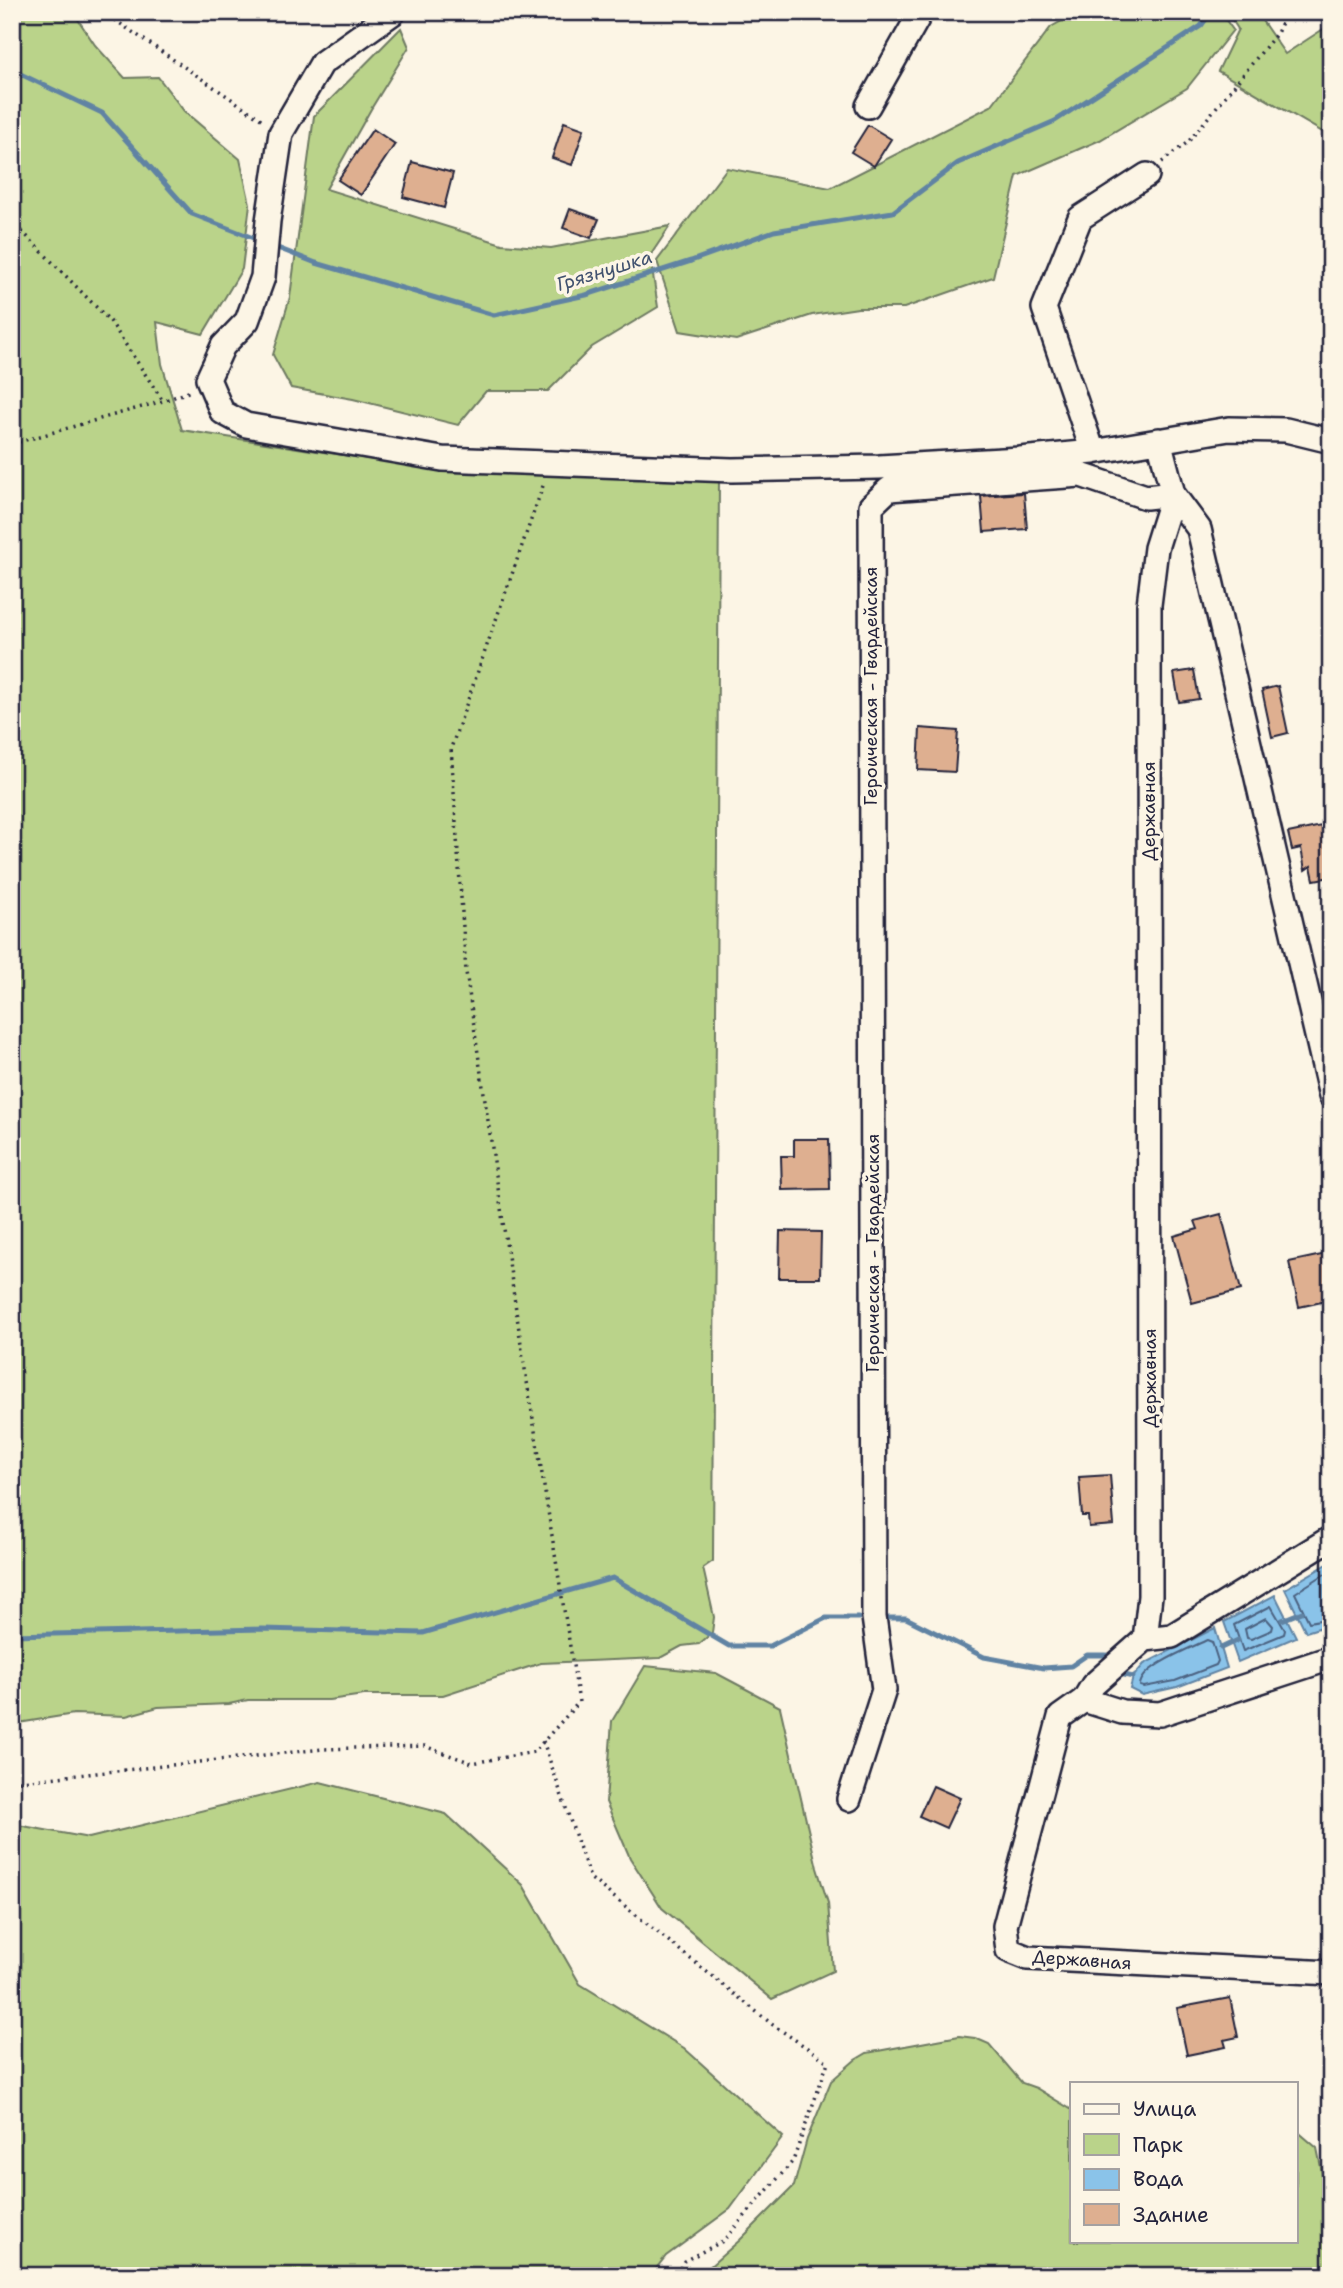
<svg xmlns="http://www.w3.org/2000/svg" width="1343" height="2288" font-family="'Shantell Sans',sans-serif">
<rect width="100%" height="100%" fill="#fcf5e5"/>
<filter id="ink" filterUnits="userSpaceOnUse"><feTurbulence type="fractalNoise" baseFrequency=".0143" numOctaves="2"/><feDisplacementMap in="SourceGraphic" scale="14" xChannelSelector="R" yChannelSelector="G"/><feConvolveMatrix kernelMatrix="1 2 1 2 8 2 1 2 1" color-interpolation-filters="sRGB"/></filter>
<g filter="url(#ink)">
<path fill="#bad38a" stroke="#6e7a62" stroke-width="2" d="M12,12H73L95,45L125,78L158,77L184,111L240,159L250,204L242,269L203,334L157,322L162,364L182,430L452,472L719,479L713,1561L703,1568L714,1617L712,1633L699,1644L682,1646L660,1658L541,1663L443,1695H364L329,1700H248L229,1704L158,1707L126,1716L74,1714L12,1724Z
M1078,12H1220L1233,30L1187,88L1100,140L1017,176L993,277L904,308H858L812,315L736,340L680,331L657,261L727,168L830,188L991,106L1051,27Z
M1227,12H1256L1285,54L1331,24V144L1324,133L1218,71L1238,29Z
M401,28L409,47L371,109L326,189L502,244L551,248L670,226L650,256L658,307L592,347L548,391H486L458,425L353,399L291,388L273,355L290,297L314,116Z
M645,1666L716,1673L780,1707L817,1868L828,1903L833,1971L772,1999L662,1908L630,1858L606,1802L612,1721Z
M320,1782L446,1814L523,1885L580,1984L684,2048L783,2137L730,2209L666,2256L650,2276H12V1824L89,1838Z
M959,2036L975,2038L989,2044L1022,2083L1036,2088L1072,2110V2241H1296V2130L1317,2148L1331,2216V2276H699L740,2240L794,2186L807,2139L831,2081L855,2060L867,2053Z"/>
<path fill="#8ac3e9" stroke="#6083a3" stroke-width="2" d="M1331,1562V1624L1306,1632L1285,1589Z
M1275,1595L1296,1637L1238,1662L1224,1622Z
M1215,1628L1227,1668L1177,1687L1142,1695L1130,1689L1133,1677L1144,1664Z"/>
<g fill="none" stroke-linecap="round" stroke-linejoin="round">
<path stroke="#4c6281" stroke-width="2" d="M1331,1570L1295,1593L1309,1622L1331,1618
M1271,1606L1285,1630L1284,1634L1243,1651L1234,1625Z
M1266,1618L1273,1626L1272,1630L1251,1639L1247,1638L1245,1629Z
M1207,1640L1212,1642L1218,1661L1216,1665L1175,1681L1144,1687L1140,1686C1140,1667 1191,1648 1207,1640Z"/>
<path stroke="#6083a3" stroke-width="5" d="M12,70L102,113L192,214L261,241
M270,245L316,263L494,315L586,295L691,261L774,231L893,212L958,163L1055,121L1201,26L1211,12
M889,1618H906L984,1657L1044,1668L1071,1666L1087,1655H1106
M1282,1620L1302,1612
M12,1635L262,1629L423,1633L613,1578L729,1646H770L826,1618H858
M1221,1648L1238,1640
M1120,1674L1133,1677"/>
</g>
<path fill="#deaf90" stroke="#22223b" stroke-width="2" d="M564,122L584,129L572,165L552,158Z
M868,125L891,139L874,166L851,152Z
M373,129L395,144L361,195L338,180Z
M412,162L453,173L444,208L403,197Z
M570,209L599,219L591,238L563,228Z
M1024,493L1027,529L984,532L981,496Z
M1194,670L1199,699L1179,702L1174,673Z
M1278,686L1288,733L1272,737L1262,690Z
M920,728L958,731L955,772L918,770Z
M1331,824V877L1314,880L1311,866L1305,870L1301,848L1292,850L1288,833Z
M794,1139H829L830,1189L782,1190L781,1156H794Z
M1221,1214L1241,1290L1192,1303L1174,1236L1198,1229L1195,1221Z
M780,1231L821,1232L820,1278H779Z
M1331,1253V1300L1299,1307L1289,1262Z
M1110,1475L1114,1525L1089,1527L1088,1516H1082L1079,1477Z
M933,1786L960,1798L946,1828L919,1816Z
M1230,1998L1238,2037L1224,2040L1226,2047L1187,2055L1177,2008Z"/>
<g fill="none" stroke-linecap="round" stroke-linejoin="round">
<defs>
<path id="minor" d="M394,12L322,63L281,133L268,221L263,277L247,321L223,346L208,379L222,412L246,425L442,459L732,470L879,467L1020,459L1093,452L1229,429L1286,430L1331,441
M868,106L921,12
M1159,440L1173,494L1156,548L1149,605L1150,1596L1145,1639L1093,1685L1084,1700L1060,1717L1005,1926L1008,1950L1028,1958L1331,1973
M1093,452L1044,308L1080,218L1147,175
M1145,1639L1172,1636L1331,1538
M1084,1700L1122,1712L1160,1714L1331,1658
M849,1799L884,1690L874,1617L871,506L889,489L1081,475L1146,497L1173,494L1199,529L1331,1096"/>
</defs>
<use href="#minor" stroke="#22223b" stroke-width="28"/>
<path stroke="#22223b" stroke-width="3.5" stroke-dasharray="2 5" stroke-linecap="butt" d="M103,12L264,121
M1162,162L1188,142L1277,33L1287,12
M12,221L110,321L163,401
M12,444L163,401L191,391
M543,1741L590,1878L773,2025L828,2062L793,2161L723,2241L684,2261L676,2276
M12,1782L322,1749L424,1746L472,1763L534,1752L579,1702L523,1357L466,972L451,748L544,483"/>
<use href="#minor" stroke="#fcf5e5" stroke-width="23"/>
</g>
</g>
<g text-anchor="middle" stroke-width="7" stroke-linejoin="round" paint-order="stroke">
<g font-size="18" fill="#22223b" stroke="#fcf5e5">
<text transform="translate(871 686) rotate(-90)" y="6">Героическая - Гвардейская</text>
<text transform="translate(1149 811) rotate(-90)" y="6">Державная</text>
<text transform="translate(873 1253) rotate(-90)" y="6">Героическая - Гвардейская</text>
<text transform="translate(1150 1378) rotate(-90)" y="6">Державная</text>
<text transform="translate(1082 1960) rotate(4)" y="6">Державная</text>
</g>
<g font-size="19" font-style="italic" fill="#41526f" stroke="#fcf5e5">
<text transform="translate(604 270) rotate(-17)" y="7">Грязнушка</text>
</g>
</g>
<rect width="1343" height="2288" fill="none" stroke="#fcf5e5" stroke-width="42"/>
<rect x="21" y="21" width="1301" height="2246" fill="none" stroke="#22223b" stroke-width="2.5" filter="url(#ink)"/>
<rect x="1070" y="2082" width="228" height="161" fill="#fcf5e5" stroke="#a5a1a1" stroke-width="2"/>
<rect x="1084" y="2104" width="35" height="10" fill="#fcf5e5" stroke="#a5a1a1" stroke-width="2"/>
<text x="1133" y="2116" font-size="21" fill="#22223b">Улица</text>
<rect x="1084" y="2134" width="35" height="21" fill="#bad38a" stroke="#a5a1a1" stroke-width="2"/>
<text x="1133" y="2152" font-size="21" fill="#22223b">Парк</text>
<rect x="1084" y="2169" width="35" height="21" fill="#8ac3e9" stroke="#a5a1a1" stroke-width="2"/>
<text x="1133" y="2186" font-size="21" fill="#22223b">Вода</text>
<rect x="1084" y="2204" width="35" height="21" fill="#deaf90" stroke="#a5a1a1" stroke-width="2"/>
<text x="1133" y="2222" font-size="21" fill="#22223b">Здание</text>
</svg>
